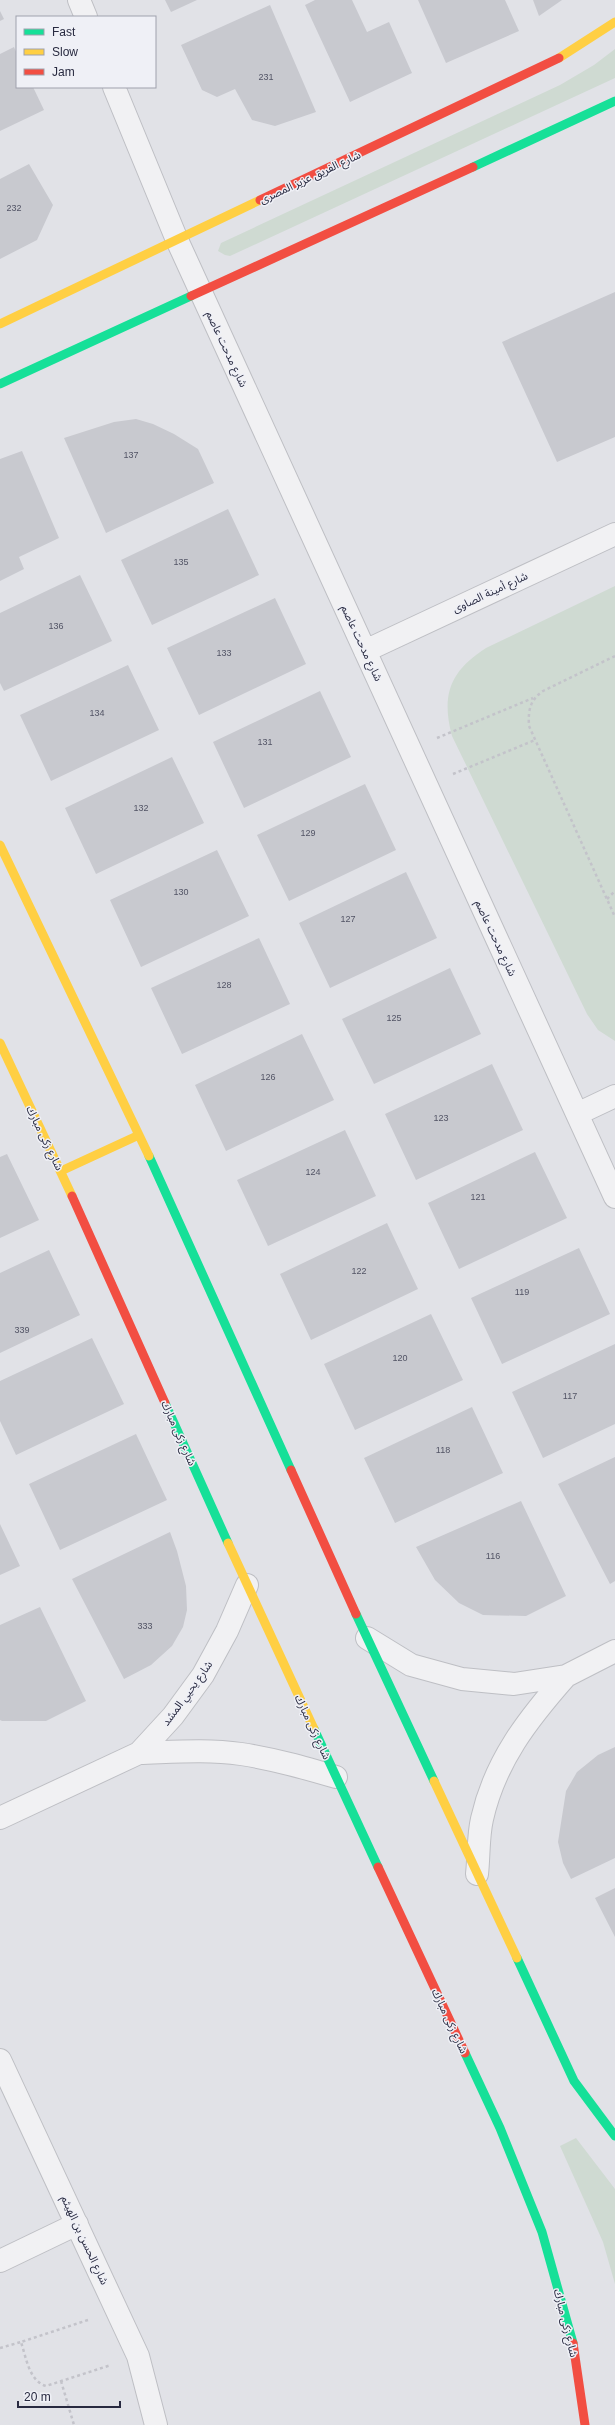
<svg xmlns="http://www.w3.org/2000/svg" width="615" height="2425" font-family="Helvetica,'Noto Sans Arabic',sans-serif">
<rect width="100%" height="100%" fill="#e1e2e7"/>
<path fill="#cfdad2" d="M615,49V78L230,256L225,255L218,251L221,243L560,85L594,65Z
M615,586V1041L598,1030L587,1014L452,736C441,695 450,671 486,648Z
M576,2138L615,2189V2284L603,2242L560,2146Z"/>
<path fill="#c8c9cf" d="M165,0H197L171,12Z
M315,0H352L367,32L389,22L412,73L350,102L305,5Z
M418,0H505L519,31L446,63Z
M533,0H562L539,16Z
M270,5L316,112L275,126L252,120L235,89L217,97L202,90L181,45Z
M0,11L4,19L0,21Z
M14,47L17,54V87H33L44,110L0,131V54Z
M29,164L53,205L37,240L0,259V179Z
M615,292V437L557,462L502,342Z
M136,419L153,424L174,434L198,449L214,483L106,533L64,438L114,422Z
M22,451L59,538L19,557L24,569L0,581V459Z
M228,509L259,575L152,625L121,560Z
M80,575L112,641L4,691L0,683V613Z
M275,598L306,664L199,715L167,648Z
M128,665L159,730L51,781L20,715Z
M320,691L351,757L244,808L213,742Z
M172,757L204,823L96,874L65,808Z
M365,784L396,850L289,901L257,835Z
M217,850L249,916L141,967L110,900Z
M406,872L437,938L330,988L299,923Z
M259,938L290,1004L182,1054L151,988Z
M450,968L481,1034L374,1084L342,1019Z
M302,1034L334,1100L226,1151L195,1085Z
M492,1064L523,1130L416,1180L385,1114Z
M345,1130L376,1196L268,1246L237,1180Z
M535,1152L567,1218L459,1269L428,1203Z
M7,1154L39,1220L0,1238V1157Z
M387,1223L418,1289L311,1340L280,1274Z
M579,1248L610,1314L502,1364L471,1298Z
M49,1250L80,1315L0,1353V1273Z
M431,1314L463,1380L355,1430L324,1364Z
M92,1338L124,1404L16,1455L0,1421V1381Z
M615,1344V1424L543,1458L512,1392Z
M472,1407L503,1473L395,1523L364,1458Z
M136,1434L167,1500L60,1550L29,1484Z
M615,1457V1581L610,1584L558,1484Z
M521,1501L566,1596L526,1616L483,1615L459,1603L435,1580L416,1547Z
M0,1524L20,1566L0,1575Z
M170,1532L177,1551L186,1586L187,1610L183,1627L172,1646L151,1665L124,1679L72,1579Z
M40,1607L86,1701L46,1721H2L0,1720V1625Z
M615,1747V1858L571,1879L563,1863L558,1842L566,1791L577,1772L598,1755Z
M615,1888V1937L595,1898Z"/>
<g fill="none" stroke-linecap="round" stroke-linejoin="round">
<defs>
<path id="street" d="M79,0L86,17
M114,87L177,240L615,1197
M365,651L615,534
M577,1114L615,1096
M367,1638L411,1665L462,1679L514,1684L566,1676L615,1651
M139,1753C173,1752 207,1749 241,1754C274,1759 305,1768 336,1777
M0,1818L139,1753L173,1716L203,1675L227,1631L247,1585
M477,1874C479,1856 478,1836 482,1819C495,1761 528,1719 566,1676
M0,2060L138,2356L156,2425
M0,2261L77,2224"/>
</defs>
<use href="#street" stroke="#bebfc4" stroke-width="24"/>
<path stroke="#c3c3ca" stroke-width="2.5" stroke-dasharray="3 3" stroke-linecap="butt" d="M615,656L543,691C530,700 528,710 529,726L615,917
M437,738L533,698
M453,774L535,740
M607,899L615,891
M88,2320L21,2342C26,2357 29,2381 46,2386L111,2365
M0,2348L21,2342
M61,2381L74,2425"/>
<use href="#street" stroke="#f1f1f3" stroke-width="22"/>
<path stroke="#16e098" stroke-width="9" d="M473,167L615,101
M0,384L191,296
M149,1156L291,1470
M165,1403L228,1543
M356,1614L434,1781
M314,1729L378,1867
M517,1958L574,2081L615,2136
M465,2053L500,2128L542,2232L573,2343"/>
<path stroke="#ffcf43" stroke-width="9" d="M559,58L615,22
M0,324L260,200
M0,845L149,1156
M0,1043L72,1196
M61,1171L139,1135
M228,1543L314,1729
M434,1781L517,1958"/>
<path stroke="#f24e42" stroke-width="9" d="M260,200L559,58
M191,296L473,167
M72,1196L165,1403
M291,1470L356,1614
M378,1867L465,2053
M573,2343L585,2425"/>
</g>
<g text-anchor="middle" stroke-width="3" stroke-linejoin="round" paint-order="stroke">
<g font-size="9" fill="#525465">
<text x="266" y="80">231</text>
<text x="14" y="211">232</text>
<text x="131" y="458">137</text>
<text x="181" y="565">135</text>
<text x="56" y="629">136</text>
<text x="224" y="656">133</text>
<text x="97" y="716">134</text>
<text x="265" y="745">131</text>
<text x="141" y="811">132</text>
<text x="308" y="836">129</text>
<text x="181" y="895">130</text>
<text x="348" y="922">127</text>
<text x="224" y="988">128</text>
<text x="394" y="1021">125</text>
<text x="268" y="1080">126</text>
<text x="441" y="1121">123</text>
<text x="313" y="1175">124</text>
<text x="478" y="1200">121</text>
<text x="359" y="1274">122</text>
<text x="522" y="1295">119</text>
<text x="22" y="1333">339</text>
<text x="400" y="1361">120</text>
<text x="570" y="1399">117</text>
<text x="443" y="1453">118</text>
<text x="493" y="1559">116</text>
<text x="145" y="1629">333</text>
</g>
<g font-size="11" fill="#282a40" stroke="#eff0f6">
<text transform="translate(310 177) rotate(-25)" y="4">شارع الفريق عزيز المصرى</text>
<text transform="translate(227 349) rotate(65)" y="4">شارع مدحت عاصم</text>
<text transform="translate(490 592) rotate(-25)" y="4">شارع أمينة الصاوى</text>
<text transform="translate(362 643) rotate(65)" y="4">شارع مدحت عاصم</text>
<text transform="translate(496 938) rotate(65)" y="4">شارع مدحت عاصم</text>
<text transform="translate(45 1138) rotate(64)" y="4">شارع زكى مبارك</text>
<text transform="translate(179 1433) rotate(66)" y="4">شارع زكى مبارك</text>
<text transform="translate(187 1693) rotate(-54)" y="4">شارع يحيي المشد</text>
<text transform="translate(313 1727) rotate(65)" y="4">شارع زكى مبارك</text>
<text transform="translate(450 2021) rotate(65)" y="4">شارع زكى مبارك</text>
<text transform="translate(85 2240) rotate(65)" y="4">شارع الحسن بن الهيثم</text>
<text transform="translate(566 2323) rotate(76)" y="4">شارع زكى مبارك</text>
</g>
</g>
<rect x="16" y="16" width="140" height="72" fill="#eff0f6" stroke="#9fa1ad"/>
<rect x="24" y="29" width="20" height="6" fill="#16e098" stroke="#9fa1ad"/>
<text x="52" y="36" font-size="12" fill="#282a40">Fast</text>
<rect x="24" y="49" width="20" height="6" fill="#ffcf43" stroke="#9fa1ad"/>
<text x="52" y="56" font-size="12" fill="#282a40">Slow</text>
<rect x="24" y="69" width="20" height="6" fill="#f24e42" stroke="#9fa1ad"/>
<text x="52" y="76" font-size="12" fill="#282a40">Jam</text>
<path d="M18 2401v6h102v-6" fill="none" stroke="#282a40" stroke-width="2"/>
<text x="24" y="2401" font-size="12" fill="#282a40" stroke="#eff0f6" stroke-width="3" paint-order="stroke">20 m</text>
</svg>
